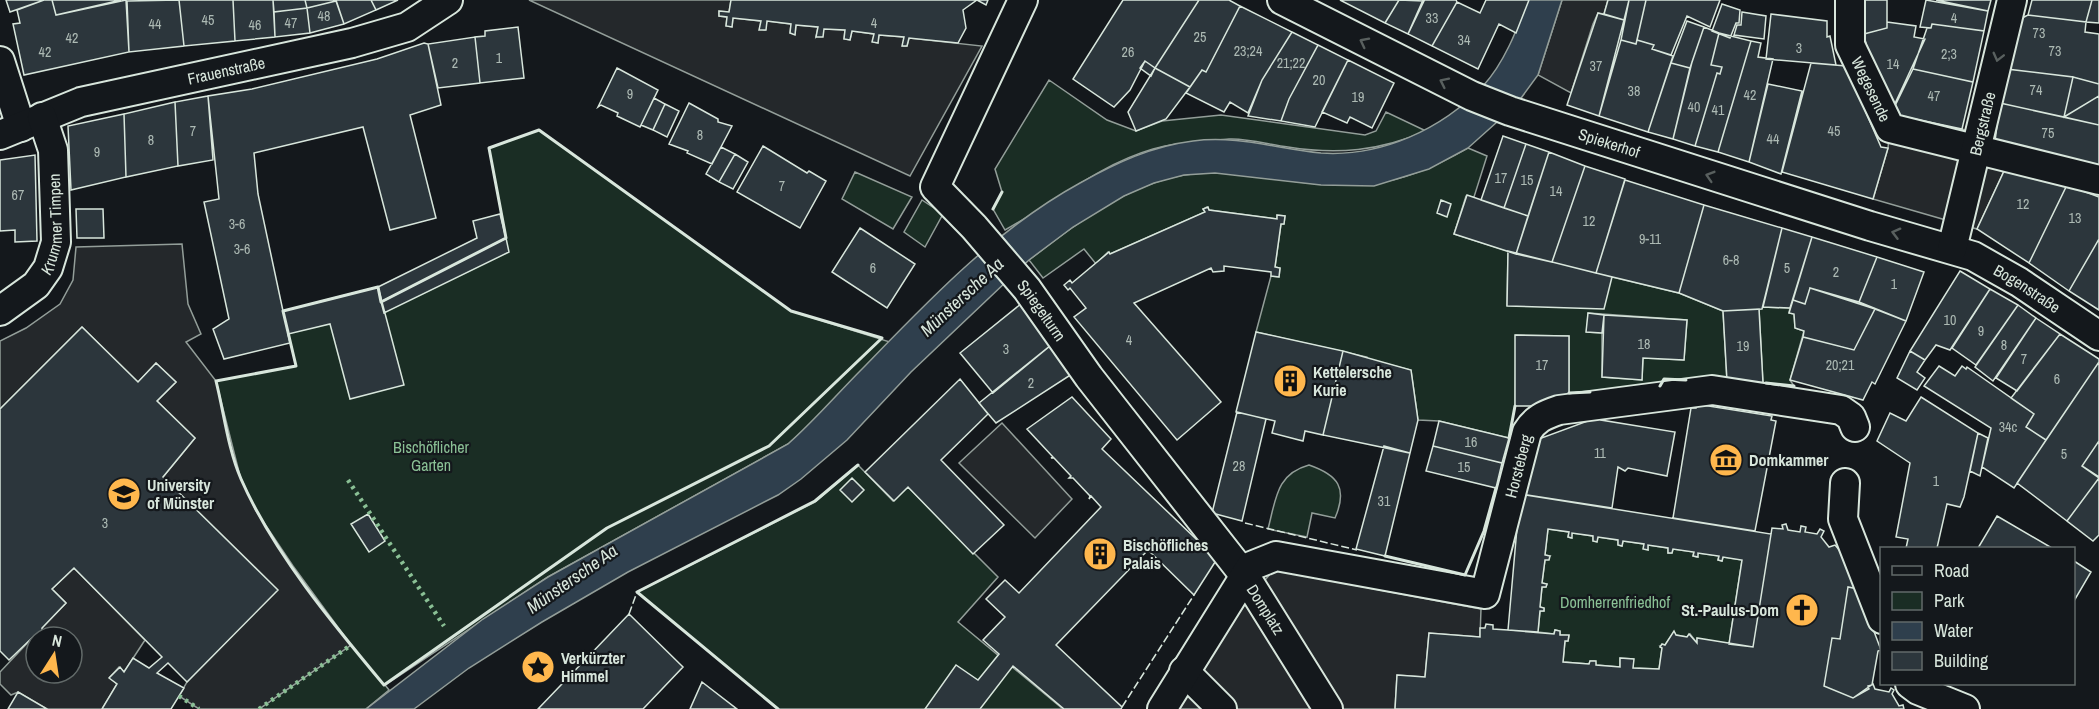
<svg xmlns="http://www.w3.org/2000/svg" width="2099" height="709" font-family="'Archivo Narrow',sans-serif">
<rect width="100%" height="100%" fill="#14181c"/>
<path fill="#1a2d24" stroke="#939e99" stroke-width="1.5" fill-rule="evenodd" d="M1049,80L1107,120L1136,131L1162,121L1221,115L1365,135L1376,131L1386,112L1426,131C1380,151 1337,155 1288,147C1270,145 1248,138 1229,139C1205,141 1176,142 1153,149C1098,165 1054,203 1005,230L993,209L1002,192L995,169Z
M539,130L791,311L890,342L821,415L788,444L548,577L385,685L389,690L366,709H259L350,645C316,598 257,529 239,475C229,445 223,412 216,381L296,366L283,311L378,287L381,301L506,238L489,148Z
M1468,148L1487,156L1474,197L1466,196L1454,234L1508,251L1507,305L1612,277L1679,293L1723,311L1727,381L1664,379L1658,389L1569,393V336L1516,335L1515,406L1509,438L1439,421L1418,420L1411,370L1367,359V357L1256,332L1271,276L1279,277L1280,268L1275,267L1281,224H1284L1285,216L1277,215V219L1209,210L1207,207L1203,209L1205,212L1110,254L1108,252L1096,264L1084,249L1043,278L1029,260C1074,225 1126,185 1184,175C1214,170 1245,175 1275,179C1359,190 1393,190 1468,148ZM1588,313L1687,320L1684,360L1643,358L1642,380L1602,377V333L1587,332Z
M855,172L912,197L893,229L842,199Z
M922,200L943,214L925,247L904,232Z
M1763,307L1790,308L1789,313L1794,314L1795,328L1804,331L1790,380L1794,386L1763,383L1759,309Z
M858,465L893,501L908,487L998,577L958,622L1063,709H778L637,592L815,502Z
M1309,465C1338,475 1348,488 1335,518L1312,513L1307,537L1268,529C1276,499 1276,474 1309,465Z
M1548,529L1569,532L1568,537L1571,538L1572,533L1593,536V541H1597L1598,537L1618,540V545L1622,546L1623,541L1644,544L1648,549V545L1668,548V553H1672L1673,549L1694,552L1693,556L1697,557L1698,553L1719,556L1718,560L1722,561L1723,557L1742,560L1729,644L1697,639V643L1690,634L1687,637L1676,635L1674,632L1665,645L1660,646L1662,648L1659,669L1633,668V659L1620,658V667L1596,665L1595,661H1590L1589,664L1563,662L1565,641H1568L1569,636L1560,635V631L1555,630L1554,634L1538,632L1540,611H1544V608L1540,607L1542,587H1546L1547,584L1542,583L1545,560L1550,556L1545,555Z"/>
<path fill="#24282b" stroke="#939e99" stroke-width="1.5" d="M529,0H731L729,12L719,11V16L727,17L726,26L732,27L733,18L761,21L760,29L765,30L767,21L791,24L790,33L795,34L796,25L818,27L816,37L824,29L845,30L844,39L850,40L852,31L874,34L873,42L878,43L879,35L904,37L903,46H907L909,38L982,46L910,176Z
M1562,0H1608L1604,14L1598,13L1593,24L1571,93L1538,75Z
M1891,114L1962,129L1980,135L2005,169L1977,229L1873,199L1888,148Z
M182,244L188,304L201,334L186,342L216,381L240,476L256,511L293,566L351,645L259,709H199L179,696L187,682L232,636L163,477L195,438L157,401L176,382L156,363L138,382L82,327L0,409V341L26,328L60,304L73,280L76,247Z
M1002,423L1072,499L1035,538L959,463Z
M74,568L145,640L124,672L119,667L110,677L117,684L102,709H47L18,692L11,695L0,684V672L34,636L36,637V673H72V637H40L43,633L42,628L66,603L52,589Z
M1279,571L1481,609L1480,637L1429,633L1425,677L1397,675L1395,709H1176L1200,668L1248,600L1271,573Z"/>
<path fill="#2f3f4d" stroke="#939e99" stroke-width="1.5" d="M1528,0H1562L1538,75L1516,105L1468,148L1429,169L1374,186L1321,185L1215,173L1184,175L1154,183L1124,196L1073,227L1029,260L911,372L847,440L801,479L778,495L628,572L542,622L469,668L414,709H366L483,619L548,577L788,444C815,420 837,394 863,368C929,300 996,229 1080,183C1116,163 1152,146 1193,141C1237,135 1278,149 1321,153C1382,157 1442,129 1483,86C1505,62 1517,29 1528,0Z"/>
<path fill="#2c363c" stroke="#d8e6dc" stroke-width="1.5" d="M6,0H44L10,12Z
M44,0H52L56,15L126,0L129,52L24,75L13,24L20,23L17,10Z
M52,0H121L56,15Z
M179,0L184,46L129,52L127,1Z
M179,0H233L235,41L184,46Z
M233,0H273L275,37L235,41Z
M273,0H305L307,8L274,12Z
M305,0H336V1L307,8Z
M336,0H371L376,10L344,24Z
M371,0H398L376,10Z
M731,0H988L986,5L977,0L963,10L966,28L958,43L909,38L907,46H902L904,37L879,35L878,43L872,42L874,34L852,31L850,40L844,39L845,30L824,29L823,37H816L818,27L796,25L795,35L790,33L791,24L767,21L766,30H759L761,21L733,18L732,27L726,26L727,17L719,16V11L729,12Z
M1123,0H1199L1155,68L1145,61L1130,90L1114,107L1073,79Z
M1199,0H1229L1240,6L1206,72L1202,70L1190,87L1155,68Z
M1340,0H1399L1385,23Z
M1399,0L1424,1L1408,34L1385,23Z
M1423,0H1456L1457,2L1432,46L1408,34Z
M1486,0H1529L1516,33L1499,24L1478,69L1432,46L1457,2L1480,13Z
M1608,0H1629L1624,20L1604,14Z
M1629,0H1646L1636,44L1621,40Z
M1646,0H1720L1710,27L1687,16L1671,55L1652,49L1654,45L1637,40Z
M1860,0H1887V28L1864,34Z
M1926,0L1988,11L1984,31L1932,24L1931,28L1920,27Z
M1936,0H1991L1988,11Z
M2032,0H2092L2086,22L2028,15Z
M2092,0H2099V23L2086,22Z
M336,1L344,24L310,33L307,8Z
M1722,4L1740,10L1739,23H1736L1730,38L1712,31Z
M1240,6L1292,32L1262,80L1248,113L1230,102L1224,112L1186,93L1202,70L1206,72Z
M307,8L310,33L275,37L274,12Z
M1742,12L1766,16L1764,39L1734,35L1737,25H1741Z
M1598,13L1624,20L1599,116L1567,105Z
M1771,14L1827,21V37L1830,36L1836,65L1766,59Z
M2028,15L2086,22L2085,32L2099,34V84L2073,77L2007,69L2020,19Z
M1687,21L1704,27L1690,68L1671,63Z
M1887,22L1916,26L1914,37L1925,39L1892,110L1869,59L1864,34L1887,28Z
M1932,24L1984,31L1973,82L1913,69L1927,28H1931Z
M518,27L524,78L480,83L475,37L485,36V31Z
M1704,27L1719,33L1711,65L1722,67L1720,74L1717,73L1695,146L1673,139L1692,62Z
M1292,32L1318,45L1289,99L1281,121L1248,116L1262,80Z
M1719,33L1751,41L1718,152L1695,146L1717,73L1720,74L1722,67L1711,65Z
M475,37L480,83L438,88L428,44Z
M1621,40L1636,44L1637,40L1654,45L1652,49L1673,56L1648,132L1599,116Z
M1751,41L1761,43L1758,57L1773,59L1749,162L1718,152Z
M424,43L428,44L441,105L410,115L436,218L390,230L363,127L254,153L258,194L283,311L378,287L404,385L350,399L330,324L288,334L290,343L224,359L213,329L229,319L204,202L219,199L208,96L252,89L377,59Z
M1318,45L1348,60L1315,127L1281,121L1289,99Z
M1348,60L1394,83L1372,128L1350,117L1347,123L1322,112Z
M1145,61L1155,68L1151,76L1140,68Z
M1671,63L1690,68L1673,139L1648,132Z
M1811,63L1846,66L1881,147L1888,148L1873,199L1782,172Z
M617,68L658,90L640,127L617,116L618,113L601,105L598,107Z
M1155,68L1190,87L1166,119L1136,131L1128,112Z
M1913,69L1973,82L1962,129L1891,114Z
M2007,69L2073,77L2064,117L2000,103Z
M2073,77L2099,84V96L2064,117Z
M1768,84L1802,91L1781,174L1749,162Z
M208,96L213,160L178,166L175,102Z
M2099,96V125L2064,117Z
M654,98L665,104L653,130L641,125Z
M175,102L178,166L126,177L124,114Z
M689,103L718,119V122L732,126L712,164L687,153L688,151L669,144Z
M2000,103L2099,125V165L1995,141Z
M665,104L679,111L667,137L653,130Z
M124,114L126,177L71,190L68,126Z
M1503,136L1526,144L1504,208L1481,200Z
M1526,144L1549,152L1528,216L1504,208Z
M763,146L807,173L809,171L826,181L800,228L737,192Z
M721,147L735,154L719,182L706,174Z
M1549,152L1585,166L1552,262L1516,254Z
M735,154L748,162L733,189L719,182Z
M35,155L37,241L15,242V230L0,231V160Z
M1585,166L1625,179L1596,273L1552,262Z
M2005,169L2067,185L2029,263L1977,229Z
M1625,180L1704,205L1679,293L1596,273Z
M2067,185L2099,197V239L2069,291L2029,263Z
M1467,195L1528,216L1516,254L1454,234Z
M1441,200L1451,204L1447,217L1437,213Z
M1704,205L1782,228L1762,309L1723,311L1679,293Z
M1208,207L1209,210L1277,219V215L1285,216L1284,224H1281L1275,267L1280,268L1279,277L1271,276V272L1224,266V271L1213,272L1211,268L1134,303L1221,402L1177,440L1074,317L1086,308L1070,288L1068,290L1064,285L1070,280L1072,283L1109,252L1110,254L1205,212L1203,209Z
M76,209H103L104,238H77Z
M500,214L506,238L381,302L378,287L477,238L473,221Z
M860,228L915,264L887,308L832,272Z
M1782,228L1812,237L1790,308L1763,307Z
M1812,237L1877,257L1859,302L1810,288L1805,304L1793,300Z
M506,238L509,252L384,313L381,302Z
M2099,239V310L2069,291Z
M1508,251L1612,277L1604,309L1507,306Z
M1877,257L1924,272L1906,321L1859,302Z
M1960,271L1990,289L1950,350L1936,345L1925,360L1910,351Z
M1810,288L1875,309L1854,350L1803,337L1804,331L1795,328L1794,314L1789,313L1793,300L1805,304Z
M1990,289L2018,305L1976,365L1952,348Z
M1022,303L1051,345L993,393L960,353Z
M2018,305L2036,318L1993,381L1975,367Z
M1759,309L1763,383L1727,381L1723,311Z
M1875,309L1906,321L1875,384L1872,382L1863,400L1790,380L1803,337L1854,350Z
M1588,313L1604,315L1602,333L1586,332Z
M1604,315L1687,320L1684,360L1643,358L1642,380L1602,377Z
M2036,318L2060,334L2017,391L1996,378Z
M82,327L138,382L156,363L176,382L157,401L195,438L163,477L278,590L187,682L168,663L157,673L184,688L171,709H102L117,684L109,678L120,667L124,672L133,658L149,668L162,657L74,568L52,589L66,603L42,628V636H34L9,660L0,651V409Z
M1256,332L1343,351L1323,435L1305,431L1303,441L1272,433L1275,421L1236,412Z
M2060,334L2099,359V362L2046,440L2026,427L2034,414L2011,398Z
M1515,335L1569,336V406H1515Z
M1051,345L1072,374L996,423L979,403Z
M1343,351L1411,370L1418,420L1410,453L1323,435Z
M1910,351L1925,360L1917,372L1925,378L1917,390L1897,378Z
M2099,362V441L2082,466L2099,478L2067,521L2017,483Z
M1939,366L1955,376L1962,366L1966,369L1967,367L2034,414L2026,427L2046,440L2014,488L1982,467L1991,428L1924,386Z
M960,379L988,414L941,460L1004,525L973,554L908,487L894,501L865,472Z
M1072,397L1111,439L1102,449L1217,559L1194,595L1148,550L1056,645L1122,707L1121,709H1064L1013,666L980,709H925L956,665L978,680L999,654L983,640L1005,617L986,599L1005,580L1019,593L1101,507L1091,496L1089,499L1090,496L1073,478H1069L1071,476L1054,458H1051L1053,457L1027,429Z
M1921,397L1978,433L1964,497L1960,507L1947,504L1937,548H1906L1908,539L1896,537L1910,463L1877,441L1890,413L1906,421Z
M1696,404L1772,416L1771,420L1776,421L1755,531L1673,518L1691,408H1696Z
M1237,412L1266,419L1242,521L1212,513Z
M1601,416V420L1675,432L1667,476L1628,468L1625,471L1618,467L1612,508L1520,494L1536,440Z
M1439,421L1509,438L1502,463L1433,446Z
M1978,433L1988,438L1980,476L1970,471Z
M2099,441V477L2082,466Z
M1384,446L1410,453L1385,556L1356,549Z
M1433,446L1502,463L1496,488L1426,471Z
M852,478L864,490L852,502L840,490Z
M2099,478V535L2093,541L2067,521Z
M1520,494L1771,534L1753,647L1729,644L1742,560L1723,557L1722,561L1718,560L1719,556L1698,553V557L1693,556L1694,552L1673,549L1672,553H1668V548L1648,545V550L1643,549L1644,544L1623,541L1622,546L1618,545V540L1598,537L1597,542L1593,541V536L1572,533V538L1568,537L1569,532L1548,529L1545,555L1550,556L1549,560H1545L1542,583L1547,584L1546,587H1542L1540,607L1544,608V611H1540L1538,632L1508,630Z
M368,514L385,541L369,552L351,524Z
M1997,516L2052,548H1978Z
M1786,524L1788,530L1800,532L1801,526L1806,527L1805,532L1817,534L1820,529L1824,531L1821,537L1829,547L1835,545L1841,552L1858,589L1848,587L1840,639L1832,638L1824,686L1853,698L1873,684L1875,689L1889,692L1891,688L1894,690L1892,694L1899,706L1903,705L1904,709H1395L1397,675L1425,677L1429,633L1480,637V628H1485L1486,624L1493,625V629L1508,630L1554,634L1555,630L1560,631V635H1569L1568,641H1565L1563,662L1589,664L1590,661H1596V665L1620,667V658L1634,659L1633,668L1659,669L1662,648L1660,647L1662,644L1665,645L1674,631L1676,635L1687,637L1689,634L1697,643V638L1753,647L1772,528L1783,529L1782,525Z
M2074,561L2091,572L2074,601Z
M1848,587L1858,589L1881,650L1878,651L1872,685L1868,686L1869,689L1853,698L1824,686L1832,638L1840,639Z
M629,614L683,667L643,709H538Z
M702,682L737,709H690Z
M18,692L47,709H8Z"/>
<g fill="none" stroke-linecap="round" stroke-linejoin="round">
<defs>
<g id="street">
<path id="s1" d="M1023,0L935,187L974,227L1027,289L1089,377L1245,576L1328,709"/>
<path id="s2" d="M1282,0L1472,96L1510,111L1870,226L1973,256L2019,282L2099,336"/>
<path id="s3" d="M1850,0V45L1890,128L2099,180"/>
<path d="M0,61L21,127"/>
<path id="s4" d="M0,135L81,102L352,43L407,27L448,0"/>
<path id="s5" d="M1952,249L2012,0"/>
<path id="s6" d="M0,311L36,285L48,268L56,242L53,150L42,117"/>
<path d="M1845,483L1843,519L1882,619"/>
<path d="M1184,671L1222,709"/>
<path d="M1910,684L1918,690L1965,709"/>
<path id="s7" d="M1162,709L1251,566L1276,556L1485,594L1527,432C1535,419 1544,415 1559,410L1712,390L1841,410L1851,417L1855,427"/>
</g>
</defs>
<use href="#street" stroke="#d8e6dc" stroke-width="32"/>
<use href="#street" stroke="#14181c" stroke-width="28"/>
<path stroke="#8ac095" stroke-width="4.5" stroke-dasharray="3 4.5" stroke-linecap="butt" d="M348,480L444,626
M179,696L199,709
M259,709L351,645"/>
<path stroke="#d8e6dc" stroke-width="1.5" stroke-dasharray="8 3" stroke-linecap="butt" d="M1245,523L1357,550
M629,614L637,592
M1122,707L1194,595"/>
<path stroke="#d8e6dc" stroke-width="3" d="M539,130L791,311L882,338L769,446L607,528L384,685C333,624 273,552 241,479C228,449 224,413 216,381L296,366L283,311L378,287L381,302L506,238L489,148Z
M993,209L1002,192
M1766,383L1794,386
M1660,386L1664,379L1686,380
M1569,393L1590,392
M1509,438L1515,406
M1385,556L1465,575L1484,531L1496,488
M778,709L637,592L815,501L858,465"/>
</g>
<defs><path id="oneway-chevron" d="M-2-3.5L2.5 0L-2 3.5" fill="none" stroke-width="1.6" stroke-linecap="round" stroke-linejoin="round" transform="scale(1.5)"/></defs>
<g stroke="#59605f">
<use href="#oneway-chevron" transform="translate(1364 42) rotate(-153)"/>
<use href="#oneway-chevron" transform="translate(1998 57) rotate(104)"/>
<use href="#oneway-chevron" transform="translate(1444 82) rotate(-154)"/>
<use href="#oneway-chevron" transform="translate(1710 176) rotate(-163)"/>
<use href="#oneway-chevron" transform="translate(1896 233) rotate(-165)"/>
</g>
<defs>
<symbol id="building-disc" viewBox="-11 -11 22 22"><circle r="9.5" fill="#ffb74d" stroke="#14181c"/><path d="M-4-6H4V6H1V3H-1V6H-4ZM-2.5-4.3h1.7v1.8h-1.7ZM.8-4.3h1.7v1.8H.8ZM-2.5-1h1.7V.8h-1.7ZM.8-1h1.7V.8H.8Z" fill="#111"/></symbol>
<symbol id="museum-disc" viewBox="-11 -11 22 22"><circle r="9.5" fill="#ffb74d" stroke="#14181c"/><path d="M0-6L6-3V-2H-6V-3ZM-5-1h2V3h-2ZM-1-1h2V3h-2ZM3-1h2V3H3ZM-6 4H6V6H-6Z" fill="#111"/></symbol>
<symbol id="university-disc" viewBox="-11 -11 22 22"><circle r="9.5" fill="#ffb74d" stroke="#14181c"/><path d="M0-5L7-2L0 1L-7-2ZM-4 1L0 2.5L4 1V4Q0 6-4 4Z" fill="#111"/></symbol>
<symbol id="church-disc" viewBox="-11 -11 22 22"><circle r="9.5" fill="#ffb74d" stroke="#14181c"/><path d="M-1.2-6h2.4v3.5h3.3v2.4h-3.3V6h-2.4V-.1h-3.3v-2.4h3.3Z" fill="#111"/></symbol>
<symbol id="sight-disc" viewBox="-11 -11 22 22"><circle r="9.5" fill="#ffb74d" stroke="#14181c"/><path d="M0-6L1.8-2.2L6-1.7L2.9 1.2L3.7 5.4L0 3.3L-3.7 5.4L-2.9 1.2L-6-1.7L-1.8-2.2Z" fill="#111"/></symbol>
</defs>
<g fill-rule="evenodd">
<use href="#building-disc" x="1271" y="362" width="38" height="38"/>
<use href="#museum-disc" x="1707" y="441" width="38" height="38"/>
<use href="#university-disc" x="105" y="475" width="38" height="38"/>
<use href="#building-disc" x="1081" y="535" width="38" height="38"/>
<use href="#church-disc" x="1783" y="591" width="38" height="38"/>
<use href="#sight-disc" x="519" y="648" width="38" height="38"/>
</g>
<g text-anchor="middle" stroke-width="4.5" stroke-linejoin="round" paint-order="stroke">
<g font-size="14" fill="#adbab4">
<text x="324" y="21">48</text>
<text x="1432" y="23">33</text>
<text x="1954" y="23">4</text>
<text x="208" y="25">45</text>
<text x="291" y="28">47</text>
<text x="874" y="28">4</text>
<text x="155" y="29">44</text>
<text x="255" y="30">46</text>
<text x="2039" y="38">73</text>
<text x="1200" y="42">25</text>
<text x="72" y="43">42</text>
<text x="1464" y="45">34</text>
<text x="1799" y="53">3</text>
<text x="1248" y="56">23;24</text>
<text x="2055" y="56">73</text>
<text x="45" y="57">42</text>
<text x="1128" y="57">26</text>
<text x="1949" y="59">2;3</text>
<text x="499" y="63">1</text>
<text x="455" y="68">2</text>
<text x="1291" y="68">21;22</text>
<text x="1893" y="69">14</text>
<text x="1596" y="71">37</text>
<text x="1319" y="85">20</text>
<text x="2036" y="95">74</text>
<text x="1634" y="96">38</text>
<text x="630" y="99">9</text>
<text x="1750" y="100">42</text>
<text x="1934" y="101">47</text>
<text x="1358" y="102">19</text>
<text x="1694" y="112">40</text>
<text x="1718" y="115">41</text>
<text x="193" y="136">7</text>
<text x="1834" y="136">45</text>
<text x="2048" y="138">75</text>
<text x="700" y="140">8</text>
<text x="1773" y="144">44</text>
<text x="151" y="145">8</text>
<text x="97" y="157">9</text>
<text x="1501" y="183">17</text>
<text x="1527" y="185">15</text>
<text x="782" y="191">7</text>
<text x="1556" y="196">14</text>
<text x="18" y="200">67</text>
<text x="2023" y="209">12</text>
<text x="2075" y="223">13</text>
<text x="1589" y="226">12</text>
<text x="237" y="229">3-6</text>
<text x="1650" y="244">9-11</text>
<text x="242" y="254">3-6</text>
<text x="1731" y="265">6-8</text>
<text x="873" y="273">6</text>
<text x="1787" y="273">5</text>
<text x="1836" y="277">2</text>
<text x="1894" y="289">1</text>
<text x="1950" y="325">10</text>
<text x="1981" y="336">9</text>
<text x="1129" y="345">4</text>
<text x="1644" y="349">18</text>
<text x="2004" y="350">8</text>
<text x="1743" y="351">19</text>
<text x="1006" y="354">3</text>
<text x="2024" y="364">7</text>
<text x="1542" y="370">17</text>
<text x="1840" y="370">20;21</text>
<text x="2057" y="384">6</text>
<text x="1031" y="388">2</text>
<text x="2008" y="432">34c</text>
<text x="1471" y="447">16</text>
<text x="1600" y="458">11</text>
<text x="2064" y="459">5</text>
<text x="1239" y="471">28</text>
<text x="1464" y="472">15</text>
<text x="1936" y="486">1</text>
<text x="1384" y="506">31</text>
<text x="105" y="528">3</text>
</g>
<g font-size="16" fill="#d8e6dc" stroke="#14181c">
<text dy="6" stroke="none"><textPath href="#s4" startOffset="236">Frauenstraße</textPath></text>
<text dy="6" stroke="none"><textPath href="#s3" startOffset="94">Wegesende</textPath></text>
<text dy="6" stroke="none"><textPath href="#s5" startOffset="129">Bergstraße</textPath></text>
<text dy="6" stroke="none"><textPath href="#s2" startOffset="358">Spiekerhof</textPath></text>
<text dy="6" stroke="none"><textPath href="#s6" startOffset="110">Krummer Timpen</textPath></text>
<text dy="6" stroke="none"><textPath href="#s2" startOffset="802">Bogenstraße</textPath></text>
<text dy="6" stroke="none"><textPath href="#s1" startOffset="370">Spiegelturm</textPath></text>
<text dy="6" stroke="none"><textPath href="#s7" startOffset="540">Horsteberg</textPath></text>
<text dy="6" stroke="none"><textPath href="#s1" startOffset="744">Domplatz</textPath></text>
</g>
<g font-size="16" font-weight="bold" fill="#d8e6dc" stroke="#14181c" text-anchor="start">
<text x="1313" y="378">Kettelersche<tspan x="1313" dy="18">Kurie</tspan></text>
<text x="1749" y="466">Domkammer</text>
<text x="147" y="491">University<tspan x="147" dy="18">of Münster</tspan></text>
<text x="1123" y="551">Bischöfliches<tspan x="1123" dy="18">Palais</tspan></text>
<text x="1779" y="616" text-anchor="end">St.-Paulus-Dom</text>
<text x="561" y="664">Verkürzter<tspan x="561" dy="18">Himmel</tspan></text>
</g>
<g font-size="16" fill="#8ac095" stroke="#14181c">
<text x="431" y="453">Bischöflicher<tspan x="431" dy="18">Garten</tspan></text>
<text x="1615" y="608">Domherrenfriedhof</text>
</g>
<g font-size="18" font-style="italic" fill="#d8e6dc" stroke="#14181c">
<text transform="translate(962 297) rotate(-43)" y="6">Münstersche Aa</text>
<text transform="translate(572 579) rotate(-35)" y="6">Münstersche Aa</text>
</g>
</g>
<rect x="1880" y="547" width="195" height="138" fill="#14181c" stroke="#626a69" stroke-width="1.5"/>
<rect x="1892" y="566" width="30" height="9" fill="#14181c" stroke="#626a69" stroke-width="1.5"/>
<text x="1934" y="577" font-size="18" fill="#d8e6dc">Road</text>
<rect x="1892" y="592" width="30" height="18" fill="#1a2d24" stroke="#626a69" stroke-width="1.5"/>
<text x="1934" y="607" font-size="18" fill="#d8e6dc">Park</text>
<rect x="1892" y="622" width="30" height="18" fill="#2f3f4d" stroke="#626a69" stroke-width="1.5"/>
<text x="1934" y="637" font-size="18" fill="#d8e6dc">Water</text>
<rect x="1892" y="652" width="30" height="18" fill="#2c363c" stroke="#626a69" stroke-width="1.5"/>
<text x="1934" y="667" font-size="18" fill="#d8e6dc">Building</text>
<g transform="translate(54 655) rotate(12)"><circle r="28" fill="#14181c" stroke="#626a69" stroke-width="1.5"/>
<path d="M0-4.5L10 22L0 15L-10 22Z" fill="#ffb74d"/>
<text y="-9" font-size="16" font-weight="bold" text-anchor="middle" fill="#d8e6dc">N</text>
</g>
</svg>
